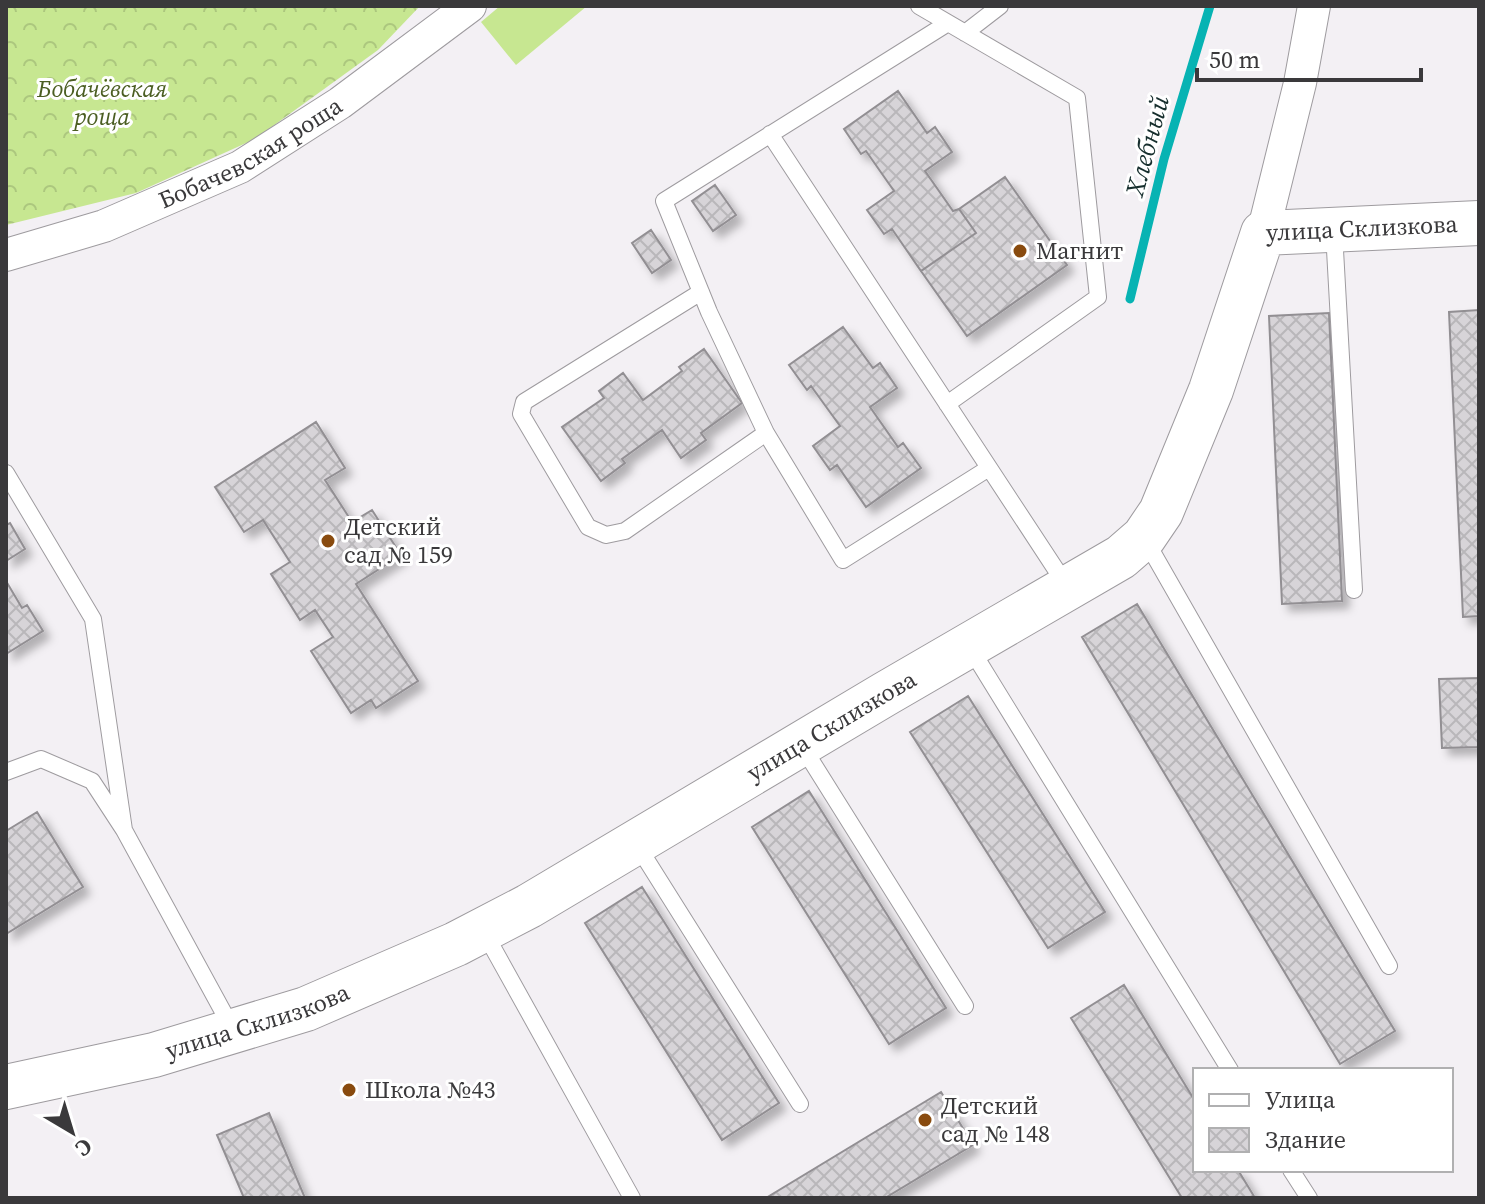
<svg xmlns="http://www.w3.org/2000/svg" width="1485" height="1204" font-family="'Source Serif 4',serif">
<defs>
<pattern id="forest-crowns" width="20" height="18" patternUnits="userSpaceOnUse" patternTransform="scale(2)"><rect width="20" height="18" fill="#c7e791"/><path d="M2 6a3 3 0 1 1 6 0M12 15a3 3 0 1 1 6 0" fill="none" stroke="#acc77e"/></pattern>
<pattern id="building-cross-hatch" width="8" height="8" patternUnits="userSpaceOnUse" patternTransform="scale(2)"><rect width="8" height="8" fill="#d7d4d8"/><path d="M0 0l8 8M0 8l8-8" fill="none" stroke="#b9b7ba"/></pattern>
<filter id="shadow"><feDropShadow dx="7" dy="7" stdDeviation="4" flood-color="#0004"/></filter>
</defs>
<rect width="100%" height="100%" fill="#f3f0f4"/>
<path fill="#c7e791" d="M500,6H587L516,65L481,22Z"/>
<path fill="url(#forest-crowns)" d="M6,6H420L378,50L255,139L136,193L6,225Z"/>
<g fill="none" stroke-linecap="round" stroke-linejoin="round">
<path stroke="#07b3b3" stroke-width="9" d="M1130,299L1164,159L1210,6"/>
</g>
<path fill="url(#building-cross-hatch)" stroke="#928f93" stroke-width="2" filter="url(#shadow)" d="M898,91L927,133L935,127L952,152L925,171L953,211L959,209L976,233L921,271L892,229L884,234L867,210L894,191L866,151L861,154L844,129Z
M1005,177L1067,265L967,336L921,271L976,233L959,209Z
M715,185L736,215L713,231L692,201Z
M651,230L671,260L652,273L632,243Z
M1479,310V616L1463,617L1449,312Z
M1329,313L1342,601L1282,604L1269,316Z
M843,327L873,368L880,363L897,388L870,407L898,447L903,443L921,468L866,507L837,465L830,470L813,446L840,426L811,386L807,390L789,365Z
M704,349L742,403L701,433L706,440L681,458L662,430L622,459L625,463L601,481L562,427L604,398L599,391L623,373L643,400L682,371L679,367Z
M316,422L345,468L325,480L352,522L372,510L401,555L356,584L418,681L376,708L371,700L351,713L311,651L333,637L315,610L300,620L271,574L290,562L263,520L244,532L215,487Z
M10,523L25,549L6,561V525Z
M6,581L22,608L27,605L43,631L6,654Z
M1137,604L1395,1031L1340,1064L1082,637Z
M1479,678V747L1442,748L1439,679Z
M968,696L1105,912L1048,948L910,732Z
M809,791L946,1008L889,1044L752,827Z
M37,812L83,887L6,934V831Z
M642,887L779,1103L722,1140L585,923Z
M1124,985L1195,1101V1170H1238L1255,1198H1182L1071,1018Z
M941,1092L973,1145L885,1198H766Z
M269,1113L305,1198H244L217,1135Z"/>
<g fill="none" stroke-linecap="round" stroke-linejoin="round">
<defs>
<path id="lane" d="M919,6L1077,98L1098,297L947,404
M948,23L664,201L709,312L766,433L843,560L989,468
M965,33L1000,6
M770,134L1068,588
M1334,232L1354,590
M701,292L524,402L521,414L588,527L606,535L625,531L766,433
M6,473L93,619L124,830
M1146,541L1389,966
M969,646L1230,1070
M802,746L965,1006
M6,772L41,759L92,781L124,830L233,1030
M637,845L800,1104
M483,930L632,1198
M1291,1170L1309,1198"/>
<g id="street">
<path d="M1263,233L1300,83L1314,6"/>
<path id="s1" d="M6,255L104,226L240,167L340,103L470,6"/>
</g>
<g id="secondary">
<path id="s2" d="M6,1087L154,1055L306,1009L456,944L529,906L885,694L1121,557L1144,537L1161,512L1211,390L1263,233L1479,223"/>
</g>
</defs>
<use href="#lane" stroke="#9e9b9f" stroke-width="18"/>
<use href="#street" stroke="#9e9b9f" stroke-width="34"/>
<use href="#secondary" stroke="#9e9b9f" stroke-width="46"/>
<use href="#lane" stroke="#fff" stroke-width="16"/>
<use href="#street" stroke="#fff" stroke-width="32"/>
<use href="#secondary" stroke="#fff" stroke-width="44"/>
</g>
<g fill="#894b0f" stroke="#fff" stroke-width="3">
<circle cx="1020" cy="251" r="8"/>
<circle cx="328" cy="541" r="8"/>
<circle cx="349" cy="1090" r="8"/>
<circle cx="925" cy="1120" r="8"/>
</g>
<g text-anchor="middle" stroke-width="6" stroke-linejoin="round" paint-order="stroke">
<g font-size="24" font-style="italic" fill="#4b5e22" stroke="#fff">
<text x="102" y="97">Бобачёвская<tspan x="102" dy="28">роща</tspan></text>
</g>
<g font-size="24" fill="#3a393b" stroke="#fff">
<text dy="8" stroke="none"><textPath href="#s1" startOffset="266">Бобачевская роща</textPath></text>
<text dy="8" stroke="none"><textPath href="#s2" startOffset="1700">улица Склизкова</textPath></text>
<text dy="8" stroke="none"><textPath href="#s2" startOffset="908">улица Склизкова</textPath></text>
<text dy="8" stroke="none"><textPath href="#s2" startOffset="260">улица Склизкова</textPath></text>
</g>
<g font-size="24" fill="#3a393b" stroke="#fff" text-anchor="start">
<text x="1036" y="259">Магнит</text>
<text x="344" y="535">Детский<tspan x="344" dy="28">сад № 159</tspan></text>
<text x="365" y="1098">Школа №43</text>
<text x="941" y="1114">Детский<tspan x="941" dy="28">сад № 148</tspan></text>
</g>
<g font-size="26" font-style="italic" fill="#172f2e" stroke="#fff">
<text transform="translate(1147 146) rotate(-75)" y="9">Хлебный</text>
</g>
</g>
<rect width="1485" height="1204" fill="none" stroke="#3a393b" stroke-width="16"/>
<rect x="1193" y="1068" width="260" height="104" fill="#ffffff" stroke="#b0b0b1" stroke-width="2"/>
<rect x="1209" y="1094" width="40" height="12" fill="#ffffff" stroke="#b0b0b1" stroke-width="2"/>
<text x="1265" y="1108" font-size="24" fill="#3a393b">Улица</text>
<rect x="1209" y="1128" width="40" height="24" fill="url(#building-cross-hatch)" stroke="#b0b0b1" stroke-width="2"/>
<text x="1265" y="1148" font-size="24" fill="#3a393b">Здание</text>
<g transform="translate(72 1132) rotate(142)" stroke="#ffffff" stroke-width="6" paint-order="stroke">
<path d="M0-6L14 30L0 20L-14 30Z" fill="#3a393b"/>
<text y="-12" font-size="22" font-weight="bold" text-anchor="middle" fill="#3a393b">С</text>
</g>
<path d="M1197 68v12h224v-12" fill="none" stroke="#3a393b" stroke-width="4"/>
<text x="1209" y="68" font-size="24" fill="#3a393b" stroke="#ffffff" stroke-width="6" paint-order="stroke">50 m</text>
</svg>
